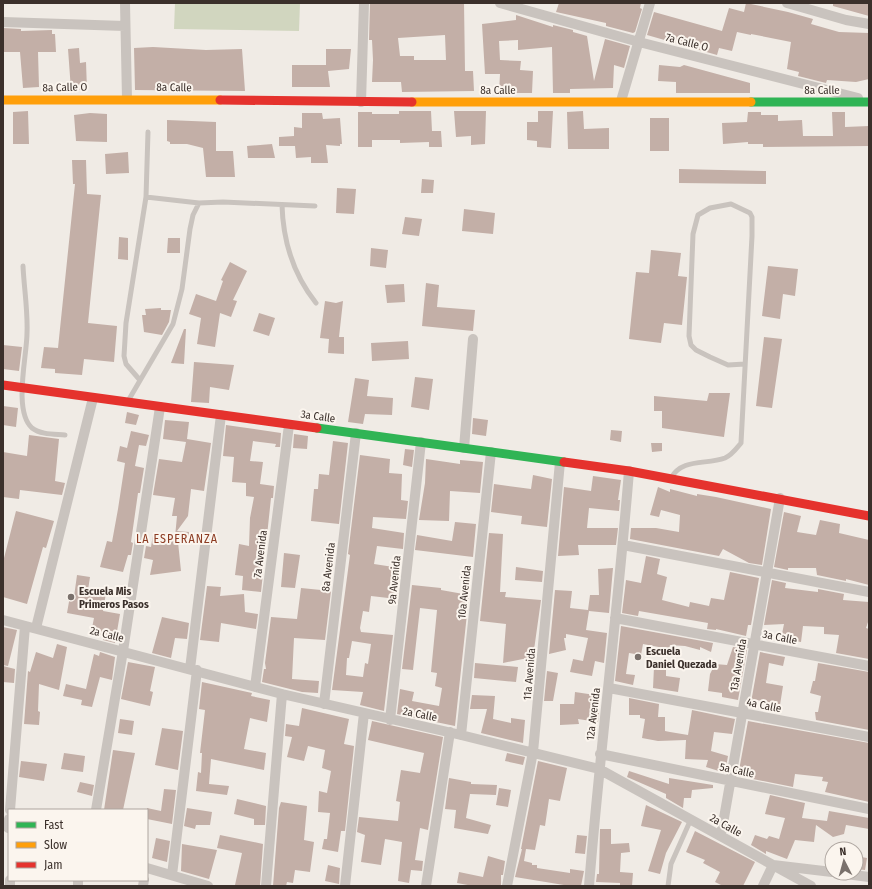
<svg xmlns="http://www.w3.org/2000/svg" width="872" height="889" font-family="'Fira Sans Condensed',sans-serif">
<rect width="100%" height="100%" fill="#f0ebe5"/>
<path fill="#d1d6bf" d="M175,3H300L299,31L174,29Z"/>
<path fill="#c3afa7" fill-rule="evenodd" d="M370,3H464L465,71H473L474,91L402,92L401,82H372L373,60L372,40H369ZM445,35L446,60H414V56H400L398,38Z
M559,3H641L640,8L642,9L635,32L633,33L606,26V23L556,12Z
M746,3L788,12L813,19L811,24L839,32L869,33V79L856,82L827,80L826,83L798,76L799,72L787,69L791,42L751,34V35L737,32L732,51L719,48L717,55L647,35L654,12L722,31L729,8L744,12Z
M833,3H869V16L833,6Z
M516,15L553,27V25L573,30V32L587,36L594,81L605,39L630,46L624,68L614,65L613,88L570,89V93H553L552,47L518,50V40L499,41L500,60L521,61L520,70L533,71L532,93H499L500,74H485L482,24L516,20Z
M3,28L21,29V31L52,30V34H55L56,52H38L39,87L23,88L20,52H3Z
M153,47L206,50L242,49L245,91L135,90L134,48Z
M79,48L80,63L86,62L87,90H71L68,49Z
M326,49H351L349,69L328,71L330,87H292V65H326Z
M659,65L680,67L684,65L750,83V93H676V82L658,81Z
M28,111L29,144H13V112Z
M399,111H431L432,131H441L442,147H429V142L400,143V140H372V147H358V112H372V114H399Z
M454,111H486L485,144L471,145V136L456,137Z
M538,111H553L551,148L537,147V141L527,140V122H538Z
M583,111L584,129L609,128V149H568L567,112Z
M748,112H761V115H778V121L802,120L803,136H833L832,112H845V127L869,126V146L763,147V144H748V142L723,144L722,123L747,122Z
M90,113L107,114V142L76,141L74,115Z
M302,113H322L323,119L340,118L342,144H340V146L326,145L328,163H311V157L296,158L295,146H279V137L294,136V127L302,128Z
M650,118H669V151H650Z
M167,120L216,122V151H233L235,177H206L203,148L187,144H170V142L167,141Z
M272,144L275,158H248L247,146Z
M128,152L129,173L106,174L105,154Z
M72,160H86L87,194L101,195L88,323L117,326L114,362L84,359L82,375L55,373V369L41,368L44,347L58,348L75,184H73Z
M679,169L766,171V184L679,183Z
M422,179L434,180L433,193H421Z
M337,188L356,189L354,214L336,213Z
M464,209L495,213L493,234L462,231Z
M405,217L422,219L419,236L402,234Z
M119,237L128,238V260L118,259Z
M168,238H180V253H167Z
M371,248L388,250L386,268L370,266Z
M651,250L681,253L678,276L687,277L682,325L664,323L661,343L629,339L636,272L649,273Z
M230,262L247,271L233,300L237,301L231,317L220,313L215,347L197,344L201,318L189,314L196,294L216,301L223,281L221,280Z
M768,266L798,269L795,296L783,294L780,319L762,316Z
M426,283L439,285L437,307L475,310L473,331L422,326Z
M404,284L405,302L387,303L385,285Z
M325,301L336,303L343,301L339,337H344V354L328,353L329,339L320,338Z
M161,308V310H171L169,322L162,335L144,332L142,315H146L145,309Z
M259,313L275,318L269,336L253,331Z
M184,329H186L184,364L171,363Z
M764,337L782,339L772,408L756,406Z
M408,341L409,359L372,361L371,343Z
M3,345L22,347L19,371L3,369Z
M194,362L234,365L229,390L210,387L209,403L191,402Z
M415,377L433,379L429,410L411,407Z
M355,378L369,380L367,396L393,398L392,415L365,414L363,424L348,422Z
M709,393H730L724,437L662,428V411H654V396L707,401Z
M3,406L18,408L16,427L3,425Z
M127,412L139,415L136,425L125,423Z
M473,418L488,420L486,436L472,434Z
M165,420L189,422L187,439L211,443L204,491L191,489L188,516L177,531L189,532L188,542H178L181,571L150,575L153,560L144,558L146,546L151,547L153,534L175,537L177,516H172L175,498L153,495L159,459L182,462L186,442L163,439Z
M226,425L281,433L280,447H275L276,444L253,441L250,461L263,462L260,484L274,486L273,498H271L261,592L242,590L243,576L235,575L239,544L249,546L250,518L254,497L246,496V483L232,482L234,457L223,456Z
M611,430L622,431L621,442L610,440Z
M131,431L149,435L146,446L139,445L135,466L144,468L140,493H138L131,542L133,543L131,555H128L123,572L100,567L107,541L112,542L118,509L125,463L117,461L120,446L127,448Z
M294,434L308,436L307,449L293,448Z
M29,435L59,439L55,481L65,483L62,495L20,490L19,499L3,497V452L27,456Z
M333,441L348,443L339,524L311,521L314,489H318L319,474L329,475Z
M651,443H662V451L652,452Z
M405,449L414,450L412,467L403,465Z
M360,455L390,459L389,473L402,474L401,500L408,501L406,519L373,517L372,528L404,533L403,549L377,546L374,564L400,568L397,599L371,596L369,612L363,611L360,628L361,632L393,635L384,711L360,705L363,692L332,690L350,555L348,554ZM352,641L371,644L368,664L365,663L363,677L346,675L347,658H349Z
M426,459L460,464V460L483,462L480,493L450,491L449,521L419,520L425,483Z
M533,475L552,479L547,527L521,524L522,516L491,512L494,484L531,489Z
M593,476L621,480L618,500H620L619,511L589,508L587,528H618L616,545H578L579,555L558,556L564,487L591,491Z
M658,487L670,492V489L697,496V494L716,497L771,509L762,565L749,563L723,549L719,556L630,539L631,528H656L679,532L680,515L661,510L659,517L650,515Z
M16,511L54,521L46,548L43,547L27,604L3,597V562Z
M784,512L801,516L797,532L816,535L820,520L840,524L839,533L869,540V585L846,579V581L817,575L816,568H788V570L774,567Z
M455,522L476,524L473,557L415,550L417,535L452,541Z
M489,533L503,534L500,592H506L505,597L541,600L533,657L503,663L506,624L480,621Z
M284,553L300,555L295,588L281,587Z
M646,556L660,559L657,574L667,577L662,600L689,607L690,602L709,606L711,598L724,600L730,572L759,578L751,625H748L746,636L716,629V630L707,629L708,623L639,611L638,616L622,613L626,580L641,583Z
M516,567L543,571L542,582L515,580Z
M613,568L609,613L589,611L586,630L607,633L604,663L595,661L592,676L570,672L573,659L583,661L588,638L566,634V638H564L566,650L549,654L555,590L572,591L570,608L588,610L590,595H599L598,569Z
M77,575L90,577L88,590L106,593L103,611L120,614L115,643L103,640V635L91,633L94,618L67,613L70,596L74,597Z
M772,580L786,583L785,588L818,592V589L844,594L843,600L869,602V619L866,628L869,629V659L836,653L839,635L824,634V627L803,626L801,642L781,639L784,624L764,625Z
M412,585L441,588V590L469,595L455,726L397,714L400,689L414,692L412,701L439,706L442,688L435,686L437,673L431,672L437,610L420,608L413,670L402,669Z
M207,586L221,587L220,596L244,594L245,612L258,614L256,629L221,623L219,642L200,640Z
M301,588L331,591L325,640L294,638L292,679L319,681L318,693L302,692L262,682L264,669H266L265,663L271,617L297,619Z
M162,617L189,623L187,639L175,638L171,658L152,653Z
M621,626L713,643L711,652L700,647V650L685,646L670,645L669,649L643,644L641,655L629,653L626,674L635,675L633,685L615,681Z
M3,627L17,630L8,666L3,665Z
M57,644L67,647L59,690L39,684L38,711L40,712L39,725L24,724L28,671L30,672L36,652L53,658Z
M733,647L747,650L738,700L722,697V693L708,691L710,674L715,664L727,665Z
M100,652L115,657L112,680L100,677L92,707L81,705L82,700L63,696L66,684L86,689L94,654L99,656Z
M760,652L785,657L783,666L769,663L766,683L783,686L780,705L757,700L755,709L750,708Z
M128,662L155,667L150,691L153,692L150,706L121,699Z
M475,663L518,667L516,682L474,678Z
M818,663L869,672V730L816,720L815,712H818L821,696L810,693L813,681H815Z
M3,666L15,669L14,683L3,682Z
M654,667H666V676L680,678L678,692L653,688Z
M547,671L558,673L553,701H544Z
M202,682L252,693L251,696L270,700L267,722L250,718L244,749L266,753L264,770L211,759L209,784L229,786L227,795L196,791L198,772L201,773L202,753H200L205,710L199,709Z
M575,692L595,695L593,712L599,713L598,722L578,719L579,724L560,725V704H574Z
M472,695L495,696L493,719L511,723V718L525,720L523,743L481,733L487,709H470Z
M629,698L659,704L658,717H665V731L670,732L688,735L692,710L735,719L732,734L714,732L711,751L728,756L725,773L706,767L708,760L685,759L686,740L658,741L642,738L645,719L640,718V715H629Z
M302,708L349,719L344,744L354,746L345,831H341L338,852L322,849L324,839H327L330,813L318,812L319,791L327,793L331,771L322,768L325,750L308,746L304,761L287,757L292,737L285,736L286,724L299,726Z
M120,719L134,721L132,735L118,733Z
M372,721L443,737L428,830L420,828L415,860L423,861L422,871L411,870L409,883L398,881L402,842L385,839L381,865L361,862L365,835L357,832L359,817L398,821L400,802L396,801L401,770L420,773L424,753L368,740Z
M748,721L869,743V802L825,792L828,782L822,781L823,777L795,774L793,787L738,776Z
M162,728L183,731L178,770L155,765Z
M113,750L135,753L123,810H104Z
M64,753L85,756L83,772L61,769Z
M507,753L525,757L523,765L505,761Z
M21,761L47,764L44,781L19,777Z
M538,761L567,768L560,801L549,799L545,826L540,825L535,850L526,849L524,861L532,863V865H537V868L570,873V869L584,871L581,886H570L515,877L522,849H521Z
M629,771L669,784V778L713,785V788L692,790L691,798H684L683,808L666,798V794L627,777Z
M449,778L471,782V784L497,785L496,795L470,794L466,818L491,825L488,834L454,828L456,810L445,809Z
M80,782L94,785L92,796L77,792Z
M499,788L511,790L508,807L496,805Z
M164,789L176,790L172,824L147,819V808L161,811Z
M770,795L805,803L802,818L827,821L829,811L869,818V829L846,825L844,834L833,837L816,825L814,842L795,840L787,859L766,851V854L751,845L755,835L767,839L769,836L779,839L785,818L765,814Z
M237,799L266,806L265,825H254V819L234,814Z
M281,802L307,806L304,840L314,842L310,872L295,870L293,883L287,882L286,886H273L279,808Z
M646,805L682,822L666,853L660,874L648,871L661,830L641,826Z
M187,808L212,812L210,825H196L195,829L184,826Z
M600,829H611V844L629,843L630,852L621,853L620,872L633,873L632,886H620V883L596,882L597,874H599Z
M695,831L755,862L743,886H723L715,882L720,872L703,863L705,860L686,852Z
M220,835L263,844L260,886L235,885L242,853L217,848Z
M577,835L587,836L585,854L575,853Z
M156,838L170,841L167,862L152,858Z
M182,844L217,850L209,879L181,871Z
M488,856L505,861L503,875H501V886H473L457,883L459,872L483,877Z
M856,856L867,858L865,870L856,869Z
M328,865L340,868L339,884L325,881Z"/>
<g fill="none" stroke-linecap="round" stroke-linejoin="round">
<path stroke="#c9c3be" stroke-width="5" d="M146,197L148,132
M282,205C283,242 293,274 316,303
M23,266C24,288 28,311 27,333C27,356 13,411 32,428C41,435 55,434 65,435
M139,379L126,364L124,356L126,323L146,197L199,203
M128,401L173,324L182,289L190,229L193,215L199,203L223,202L315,206
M671,478C682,458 706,465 725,458C732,455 736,449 741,443L752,236V217L750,213L731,204L710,208L698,215L693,234L689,336L691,345L696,350L710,357L728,365L745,364
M668,886L671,864L691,819"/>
<path stroke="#c9c3be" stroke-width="10" d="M125,3L127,99
M500,3L639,42L858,98
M787,3L846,20L869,24
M3,22L125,26
M621,101L650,3
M361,102L364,3
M464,448L473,339
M623,545L869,592
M615,618L869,666
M3,620L282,694L461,735L599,769L811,886
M36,628L93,398
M190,669L221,415
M255,687L289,425
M609,688L869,737
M324,704L356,433
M390,720L421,442
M461,735L491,452
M600,754L869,809
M10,810L25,626
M96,810L123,651L160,407
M8,828L9,819
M721,835L780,498
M147,868L208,886
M838,873L869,877
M172,875L197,670
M10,886V880
M78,886V880
M143,886L144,880
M266,886L282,694
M345,886L364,713
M426,886L450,732
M507,886L533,752L560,462
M589,886C600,748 618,610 629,471
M763,886L773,865L832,872"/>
<path stroke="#30b455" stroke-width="9" d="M751,102H869
M317,428L564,462"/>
<path stroke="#ff9f0a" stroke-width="9" d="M3,100H220
M412,102H751"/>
<path stroke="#e5322d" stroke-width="9" d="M220,100L412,102
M3,385L317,428
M564,462L629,471L869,516"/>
</g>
<g fill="#7a716c" stroke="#fbf5ee" stroke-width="1.5">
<circle cx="71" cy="597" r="4"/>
<circle cx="638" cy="657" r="4"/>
</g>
<g text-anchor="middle" stroke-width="4" stroke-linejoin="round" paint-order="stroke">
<g font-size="11" fill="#3b302b" stroke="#fbf5ee">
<text transform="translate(687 42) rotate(14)" y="4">7a Calle O</text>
<text transform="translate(65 87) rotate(-1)" y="4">8a Calle O</text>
<text transform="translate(174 87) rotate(1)" y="4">8a Calle</text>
<text x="498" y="94">8a Calle</text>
<text x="822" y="94">8a Calle</text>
<text transform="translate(318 416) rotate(8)" y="4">3a Calle</text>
<text transform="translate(260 554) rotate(-83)" y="4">7a Avenida</text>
<text transform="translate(328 567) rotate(-83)" y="4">8a Avenida</text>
<text transform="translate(394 580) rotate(-84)" y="4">9a Avenida</text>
<text transform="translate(464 592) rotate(-84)" y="4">10a Avenida</text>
<text transform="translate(107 634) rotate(14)" y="4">2a Calle</text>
<text transform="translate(780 637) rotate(11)" y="4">3a Calle</text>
<text transform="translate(738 665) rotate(-80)" y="4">13a Avenida</text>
<text transform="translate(529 674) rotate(-85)" y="4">11a Avenida</text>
<text transform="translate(764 705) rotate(11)" y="4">4a Calle</text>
<text transform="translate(420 714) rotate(11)" y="4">2a Calle</text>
<text transform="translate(593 714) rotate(-83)" y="4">12a Avenida</text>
<text transform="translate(737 770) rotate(12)" y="4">5a Calle</text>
<text transform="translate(726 825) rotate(29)" y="4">2a Calle</text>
</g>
<g font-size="11" font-weight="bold" fill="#3b302b" stroke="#fbf5ee" text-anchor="start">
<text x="79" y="595">Escuela Mis<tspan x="79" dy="13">Primeros Pasos</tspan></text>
<text x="646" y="655">Escuela<tspan x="646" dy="13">Daniel Quezada</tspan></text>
</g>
<g font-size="12" letter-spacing="1" fill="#8c3b22" stroke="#fbf5ee">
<text x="177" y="543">LA ESPERANZA</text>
</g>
</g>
<rect width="872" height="889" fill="none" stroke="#3b302b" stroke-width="8"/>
<rect x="8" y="809" width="140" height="72" fill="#fbf5ee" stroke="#aea6a0"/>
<rect x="16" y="822" width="20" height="6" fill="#30b455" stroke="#aea6a0"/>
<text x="44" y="829" font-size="12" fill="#3b302b">Fast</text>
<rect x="16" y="842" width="20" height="6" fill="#ff9f0a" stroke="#aea6a0"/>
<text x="44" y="849" font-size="12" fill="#3b302b">Slow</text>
<rect x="16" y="862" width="20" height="6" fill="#e5322d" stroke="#aea6a0"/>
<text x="44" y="869" font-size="12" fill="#3b302b">Jam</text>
<g transform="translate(844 861) rotate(354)"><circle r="19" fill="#fbf5ee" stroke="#aea6a0"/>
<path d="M0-3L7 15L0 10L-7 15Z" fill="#7a716c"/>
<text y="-6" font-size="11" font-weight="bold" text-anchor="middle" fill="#3b302b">N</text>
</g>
</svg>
